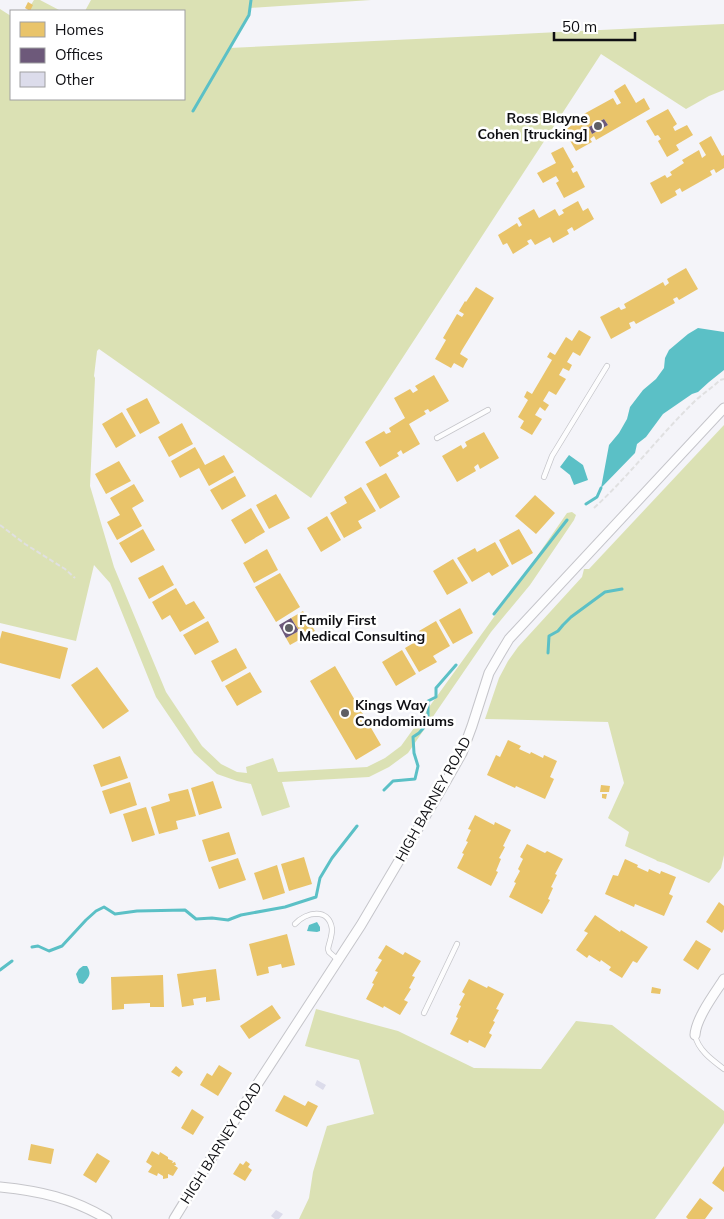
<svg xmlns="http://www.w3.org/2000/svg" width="724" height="1219" font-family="Mulish,sans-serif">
<rect width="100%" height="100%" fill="#f4f4f9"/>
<path fill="#dbe1b4" d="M34,0H40L61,11H27Z
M91,0H371L250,8L248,15L229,48L724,24V90L709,96L686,109L601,54L311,498L99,349L97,351L94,376L95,378L90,486L114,567L166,692L202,746L221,764L237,772L247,773L246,767L273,758L278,772L367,767L385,758L401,746L522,578L567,513L572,512L576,515L574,520L530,585L491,632L408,753L389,767L369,777L282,782L290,807L262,816L251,784L237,781L217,774L194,753L156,697L110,583L94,565L76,641L0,623V9L11,16V99H184V11H85Z
M724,425V855L721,868L709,883L664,863L657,861L656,860L625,846L629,832L608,818L624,783L608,722L485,719L499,678L508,661L518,647L582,577L584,569H589Z
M316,1009L398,1031L474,1068L541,1069L576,1021L612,1025L724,1111V1123L655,1219H299L309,1198L313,1172L327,1126L374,1114L359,1060L305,1046Z"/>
<path fill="#5bc0c6" d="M698,328L724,332V370L709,382L698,392L692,394L663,414L646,437L637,444L635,453L601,488L609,445L619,433L627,419L630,407L643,390L656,379L664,368L665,358L669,350L688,334Z
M569,455L583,465L588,480L574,485L570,475L560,467Z
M317,922L320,927V931L317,932L307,931L309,925Z
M83,966H87C92,974 89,977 83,984L79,983L76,974L79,969Z"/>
<path fill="#e9c46a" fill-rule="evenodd" d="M28,2L33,5L30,11L25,8Z
M625,84L636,103L644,98L650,109L596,140L594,136L590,139L592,142L576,151L564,130L579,121L581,125L586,122L582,115L613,98L617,105L621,103L614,91ZM604,119L608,125L592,134L589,127Z
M668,109L677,124L673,127L675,131L687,125L693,135L676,145L679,150L667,157L658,141L661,139L658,135L655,136L646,121Z
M711,136L722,156L724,155V168L716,173L714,169L710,171L712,175L682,192L680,188L675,191L677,195L661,204L650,183L665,175L667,178L672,175L670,172L684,163L682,160L699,150L702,158L706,155L699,143Z
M563,147L574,167L571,169L573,173L577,171L585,187L564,198L556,183L559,181L556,176L543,183L537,173L556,163L551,153Z
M578,201L583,211L588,208L594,219L574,231L572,227L567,230L569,234L553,243L550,237L535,245L531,239L527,241L529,244L513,254L507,243L503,245L498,235L517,223L519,227L522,225L518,218L534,209L539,218L555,209L559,216L564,213L562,210Z
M686,268L698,289L679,300L677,297L673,299L675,303L636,324L634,321L629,323L631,328L611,339L600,317L619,307L621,310L626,308L624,304L663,282L665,286L669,283L667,279Z
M476,287L494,298L462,350L460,354L468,359L465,364L463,368L454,363L451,368L435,359L446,340L443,338L457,314L462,317L464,314L459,311L465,301L466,302Z
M579,330L591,337L580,356L573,352L567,362L572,365L569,371L563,368L559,375L566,379L556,395L549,391L543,401L549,405L545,411L540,407L535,415L542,419L532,435L520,428L524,421L518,417L528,400L524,397L527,391L532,394L552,360L547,357L550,352L555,355L566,337L572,341Z
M434,375L449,401L430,412L428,409L424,411L426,414L409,424L420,444L403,454L401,450L397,453L399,456L380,467L365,442L384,431L386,434L391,432L389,428L405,418L394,398L410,389L413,393L418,390L415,386Z
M147,398L160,423L140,434L126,409Z
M122,412L136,436L116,448L102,424Z
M182,423L193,444L169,457L158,437Z
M484,432L499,458L480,469L478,464L474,467L476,471L457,482L442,456L461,445L463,449L467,446L465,442Z
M195,447L205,465L224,455L234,472L209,486L199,468L180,478L171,461Z
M119,461L131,481L106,494L95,474Z
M386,473L400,497L380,509L366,484Z
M235,476L246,496L222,510L210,490Z
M134,484L144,501L132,508L142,526L117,540L107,522L120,515L110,498Z
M361,487L376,511L358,521L362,528L344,538L330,513L347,503L344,497Z
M276,494L290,518L269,529L256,505Z
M535,495L555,513L536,534L515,516Z
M251,508L265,532L245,544L231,520Z
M327,516L341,540L321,552L307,528Z
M143,529L155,550L131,563L119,543Z
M519,529L533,553L512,565L499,540Z
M495,542L509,566L492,576L489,572L472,582L457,558L475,548L477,552Z
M267,549L278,570L254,583L243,563Z
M453,559L468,583L447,595L433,571Z
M163,565L174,585L149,599L138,578Z
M280,573L300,607L276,622L255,587Z
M176,588L186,605L194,601L205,618L180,632L170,615L162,620L152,602Z
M460,608L473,633L453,644L439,620Z
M303,611L315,631L290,645L286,638L299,631L291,618Z
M208,621L219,642L195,655L183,635Z
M436,621L450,646L433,656L437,662L419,672L405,648L422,638L419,631Z
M2,631L68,648L60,679L0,663V639Z
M236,648L247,668L222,682L211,661Z
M402,650L416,674L396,686L382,662Z
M335,666L381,745L356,760L310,681Z
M97,667L129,711L103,729L71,685Z
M250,672L262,692L237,706L225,686Z
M508,740L521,746L519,749L530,754L531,752L543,758L544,755L557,761L550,777L554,779L545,799L516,786L515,788L487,775L496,755L500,757Z
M120,756L128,778L101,787L93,765Z
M213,781L222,808L199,815L191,788Z
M130,782L137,805L110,814L102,791Z
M601,785L610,786L609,792H600Z
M188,789L196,816L176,821L178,829L159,834L151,807L170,801L168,794Z
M602,794H607L606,799L602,798Z
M146,807L155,835L132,842L123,814Z
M475,815L494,825L495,822L511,830L503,846L505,847L499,858L501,859L496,871L498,872L491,886L457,868L464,854L462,853L468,842L466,841L471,830L468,829Z
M229,832L236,854L209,862L202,840Z
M527,844L545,853L547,851L563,859L555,874L557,875L551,887L553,888L548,899L550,900L542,914L509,897L516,883L514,882L520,871L518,869L523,859L520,857Z
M304,857L312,884L289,891L281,864Z
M238,858L246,880L219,889L211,867Z
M625,859L638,865L637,867L648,872L649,869L660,874L661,871L676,877L669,894L673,896L664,916L635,904L634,907L605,894L613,875L618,876Z
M277,865L285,893L263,900L254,873Z
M719,902L724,906V929L722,933L706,922Z
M595,915L620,932L621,930L648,947L637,963L633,961L622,978L609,970L611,967L601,960L600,962L589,955L587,958L576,950L588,933L584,931Z
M287,934L295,965L282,968L281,964L268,967L269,973L257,976L249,944Z
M696,940L711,949L698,970L683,960Z
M386,945L403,955L405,952L421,961L412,976L415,977L409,988L411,989L404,1000L408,1002L400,1015L384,1006L383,1008L366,999L374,984L372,983L378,972L375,971L382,960L378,958Z
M216,969L220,1000L206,1002V997L193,999L194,1005L182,1007L177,974Z
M163,975L164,1007H150V1003L124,1004V1009L112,1010L111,977Z
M469,979L487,988L488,986L504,994L496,1009L499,1010L493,1021L495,1022L489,1033L492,1035L485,1048L469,1040L468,1043L450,1034L458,1018L456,1017L461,1006L459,1005L465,994L462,992Z
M652,987L661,989L660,994L651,993Z
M272,1005L281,1018L249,1039L240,1026Z
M219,1065L232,1073L218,1096L200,1085L207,1073L212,1076Z
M176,1066L183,1072L179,1077L171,1072Z
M284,1095L305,1106L308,1101L318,1106L307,1127L275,1111Z
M192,1109L204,1117L193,1135L181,1128Z
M31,1144L54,1149L51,1164L28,1160Z
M152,1151L159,1155L160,1152L168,1157V1161V1159L173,1161L172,1163L175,1162L176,1165H174L178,1168L173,1176L168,1174V1178L163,1179V1176L158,1173L157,1176L148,1172L152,1166L146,1162Z
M97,1153L110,1161L96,1183L83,1175Z
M246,1161L250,1164L248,1167L252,1170L245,1181L233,1174L240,1163L243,1165Z
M724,1166V1192L712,1183Z
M700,1198L713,1208L705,1219H688L686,1217Z"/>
<path fill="#6d597a" d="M604,119L608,125L592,134L589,127Z
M291,618L299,631L286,638L279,625Z"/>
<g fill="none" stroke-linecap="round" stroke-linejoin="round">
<path stroke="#5bc0c6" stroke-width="3" d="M193,111L249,15L251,0
M586,504L597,497L601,488
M494,614L567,520
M548,653L549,636L558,631L563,625L571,617L605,592L622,589
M384,790L393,781L415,779L418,766L414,753L413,737L419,733L428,723V701L436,697V688L456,665
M32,947L38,946L49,951L62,946L86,920L96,911L104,907L115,914L137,911L185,910L196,919L212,918L228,920L241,915L285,907L316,897L320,878L332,858L357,826
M0,970L12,961"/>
</g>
<path fill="#dcdceb" d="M317,1080L326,1085L323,1090L315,1085Z
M276,1210L283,1214L279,1219H275L271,1216Z"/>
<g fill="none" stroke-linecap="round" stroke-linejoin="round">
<defs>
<path id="lane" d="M437,438L488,410
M544,477L552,456L607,366
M295,924C306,912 329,907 332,929C332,937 329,943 328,949L329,952L338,960
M424,1013L457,944
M695,1035C698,1050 712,1060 724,1069"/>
<path id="street" d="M695,1035C696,1018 715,993 724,979
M0,1187C40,1191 72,1198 107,1219
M174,1219L249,1097L361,925L445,783L462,753L472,726L489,673L500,654L509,639L724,408"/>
</defs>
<use href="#lane" stroke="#c5c5ca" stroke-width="6"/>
<use href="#street" stroke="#c5c5ca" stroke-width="11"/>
<path stroke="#e0e0e1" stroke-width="2" stroke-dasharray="5 2.5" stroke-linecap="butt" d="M594,508C630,475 659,436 694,402C702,394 712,388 720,380L724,379
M0,525L25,544L65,569L75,578"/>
<use href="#lane" stroke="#fdfdfe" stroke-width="4.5"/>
<use href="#street" stroke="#fdfdfe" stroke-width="9"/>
</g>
<g fill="#5f5f64" stroke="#fff" stroke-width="2">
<circle cx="598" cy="126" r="5"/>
<circle cx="289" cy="628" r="5"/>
<circle cx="345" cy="713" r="5"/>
</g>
<g text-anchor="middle" stroke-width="5" stroke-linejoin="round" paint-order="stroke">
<g font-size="14" font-weight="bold" fill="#0f0f13" stroke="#fff" text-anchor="start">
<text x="588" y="123" text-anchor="end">Ross Blayne<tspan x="588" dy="16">Cohen [trucking]</tspan></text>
<text x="299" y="625">Family First<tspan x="299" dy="16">Medical Consulting</tspan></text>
<text x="355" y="710">Kings Way<tspan x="355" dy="16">Condominiums</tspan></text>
</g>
<g font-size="14" fill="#0f0f13" stroke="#fff">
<text transform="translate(433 799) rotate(-61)" y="5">HIGH BARNEY ROAD</text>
<text transform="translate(221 1143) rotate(-58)" y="5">HIGH BARNEY ROAD</text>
</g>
</g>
<rect x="10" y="10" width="175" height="90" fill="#ffffff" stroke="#9f9fa1"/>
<rect x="20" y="22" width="25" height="15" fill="#e9c46a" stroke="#9f9fa1"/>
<text x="55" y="35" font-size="15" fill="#0f0f13">Homes</text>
<rect x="20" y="48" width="25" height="15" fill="#6d597a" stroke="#9f9fa1"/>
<text x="55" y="60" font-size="15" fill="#0f0f13">Offices</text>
<rect x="20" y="72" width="25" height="15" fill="#dcdceb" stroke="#9f9fa1"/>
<text x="55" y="85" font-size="15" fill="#0f0f13">Other</text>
<path d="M554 32v8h81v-8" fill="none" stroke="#0f0f13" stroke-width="2.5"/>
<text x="562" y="32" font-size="15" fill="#0f0f13" stroke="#ffffff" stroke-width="4" paint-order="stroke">50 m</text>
</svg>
